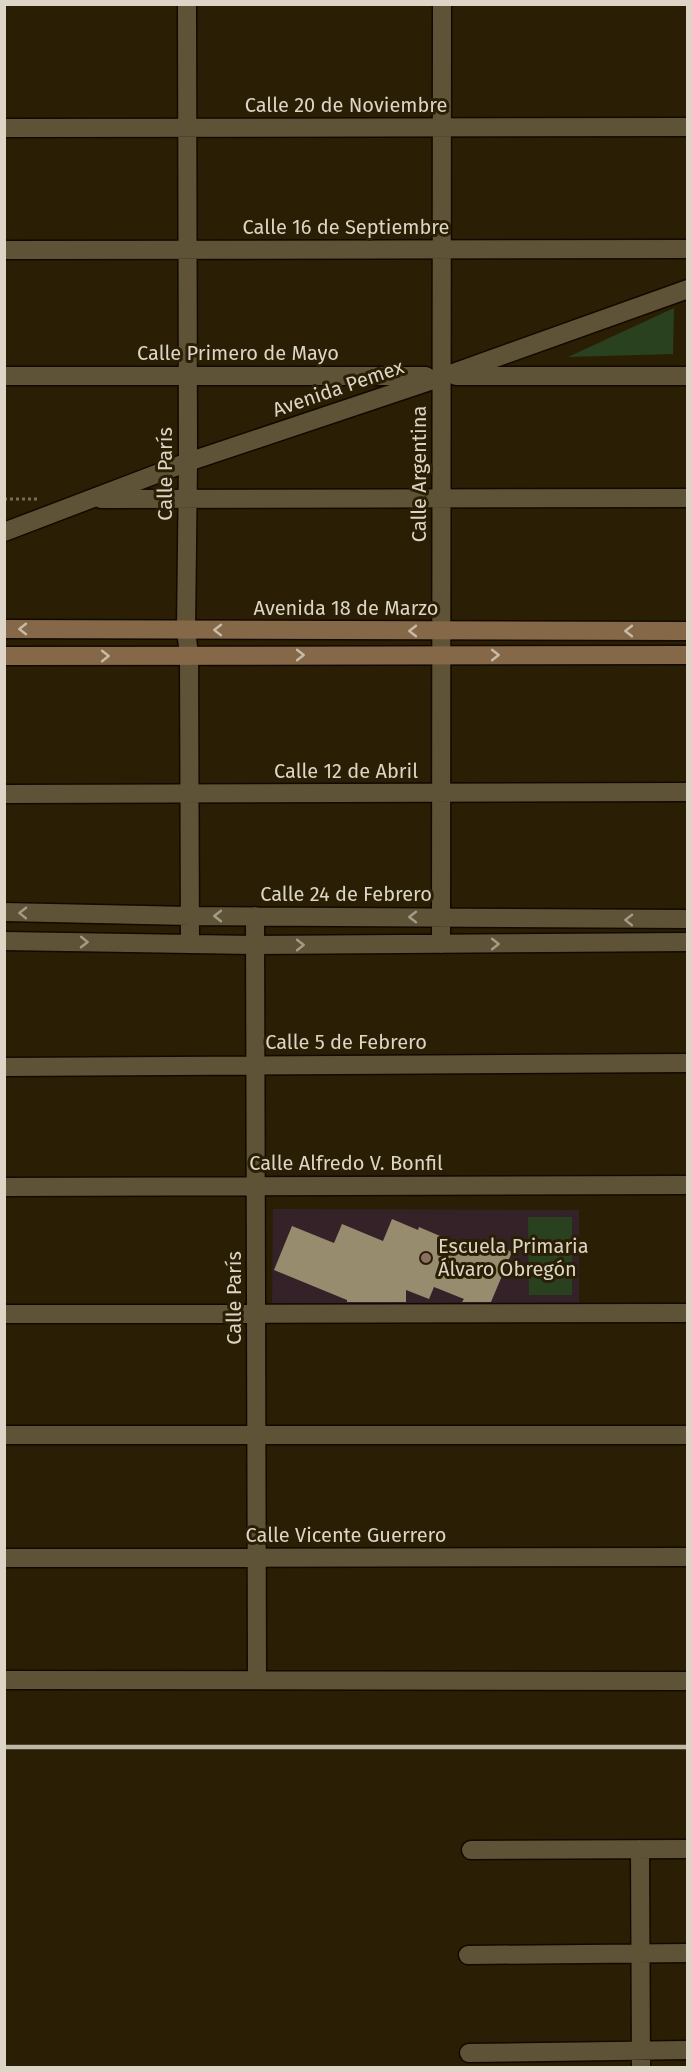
<svg xmlns="http://www.w3.org/2000/svg" width="692" height="2072" font-family="'Fira Sans',sans-serif">
<rect width="100%" height="100%" fill="#2a1f04"/>
<path fill="#342228" d="M273,1209L579,1210V1307L272,1306Z"/>
<path fill="#29411e" d="M674,308L673,354L568,357Z
M528,1217H572V1295H529Z"/>
<path fill="#988c6e" d="M392,1219L418,1230L419,1227L482,1254L488,1241L512,1252L491,1302H462L464,1299L434,1287L429,1299L406,1290V1302H347V1300L274,1270L292,1226L334,1243L342,1224L383,1241Z"/>
<g fill="none" stroke-linecap="round" stroke-linejoin="round">
<defs>
<path id="street" d="M187,4L188,462L186,630L189,655L190,944
M4,128L688,127
M4,250L688,249
M4,376H426
M456,376H688
M101,499L688,498
M4,532L188,462L442,377L688,289
M4,794L688,792
M4,912L190,916L688,919
M255,916L257,1680
M4,941L254,945L688,942
M441,944L442,4
M4,1067L688,1063
M4,1187L688,1185
M4,1314L688,1313
M4,1435H688
M4,1558L688,1557
M4,1680L688,1681
M640,1849L641,2068
M471,1850L688,1849
M468,1955L688,1953
M469,2053L688,2050"/>
<path id="secondary" d="M4,629L688,631
M4,656L688,655"/>
</defs>
<use href="#street" stroke="#120900" stroke-width="21"/>
<use href="#secondary" stroke="#120900" stroke-width="21"/>
<path stroke="#766d57" stroke-width="3" stroke-dasharray="3 3" stroke-linecap="butt" d="M4,499H39"/>
<use href="#street" stroke="#5f5337" stroke-width="18"/>
<use href="#secondary" stroke="#856848" stroke-width="18"/>
<path stroke="#bfb7a6" stroke-width="4.5" d="M4,1747H688"/>
</g>
<defs><path id="oneway-chevron" d="M-2-3.5L2.5 0L-2 3.5" fill="none" stroke-width="1.6" stroke-linecap="round" stroke-linejoin="round" transform="scale(1.5)"/></defs>
<g stroke="#c7baa7">
<use href="#oneway-chevron" transform="translate(23 629) rotate(-180)"/>
<use href="#oneway-chevron" transform="translate(218 630) rotate(-180)"/>
<use href="#oneway-chevron" transform="translate(413 631) rotate(-180)"/>
<use href="#oneway-chevron" transform="translate(629 631) rotate(-180)"/>
<use href="#oneway-chevron" transform="translate(300 655)"/>
<use href="#oneway-chevron" transform="translate(495 655)"/>
<use href="#oneway-chevron" transform="translate(105 656)"/>
</g>
<g stroke="#a49b86">
<use href="#oneway-chevron" transform="translate(23 913) rotate(-179)"/>
<use href="#oneway-chevron" transform="translate(218 916) rotate(180)"/>
<use href="#oneway-chevron" transform="translate(413 917) rotate(-180)"/>
<use href="#oneway-chevron" transform="translate(629 920) rotate(-179)"/>
<use href="#oneway-chevron" transform="translate(84 942) rotate(1)"/>
<use href="#oneway-chevron" transform="translate(495 944)"/>
<use href="#oneway-chevron" transform="translate(300 945)"/>
</g>
<circle fill="#8d6e63" stroke="#2a1f04" stroke-width="2" cx="426" cy="1258" r="6"/>
<g text-anchor="middle" stroke-width="6" stroke-linejoin="round" paint-order="stroke">
<g font-size="20" fill="#ddd6c7" stroke="#2a1f04">
<text x="346" y="112">Calle 20 de Noviembre</text>
<text x="346" y="234">Calle 16 de Septiembre</text>
<text x="238" y="360">Calle Primero de Mayo</text>
<text transform="translate(338 388) rotate(-19)" y="7">Avenida Pemex</text>
<text transform="translate(165 474) rotate(-90)" y="7">Calle París</text>
<text transform="translate(419 474) rotate(-90)" y="7">Calle Argentina</text>
<text x="346" y="615">Avenida 18 de Marzo</text>
<text x="346" y="778">Calle 12 de Abril</text>
<text x="346" y="901">Calle 24 de Febrero</text>
<text x="346" y="1049">Calle 5 de Febrero</text>
<text x="346" y="1170">Calle Alfredo V. Bonfil</text>
<text transform="translate(234 1298) rotate(-90)" y="7">Calle París</text>
<text x="346" y="1542">Calle Vicente Guerrero</text>
</g>
<g font-size="20" fill="#ddd6c7" stroke="#2a1f04" text-anchor="start">
<text x="438" y="1253">Escuela Primaria<tspan x="438" dy="23">Álvaro Obregón</tspan></text>
</g>
</g>
<rect width="692" height="2072" fill="none" stroke="#ddd6c7" stroke-width="12"/>
</svg>
